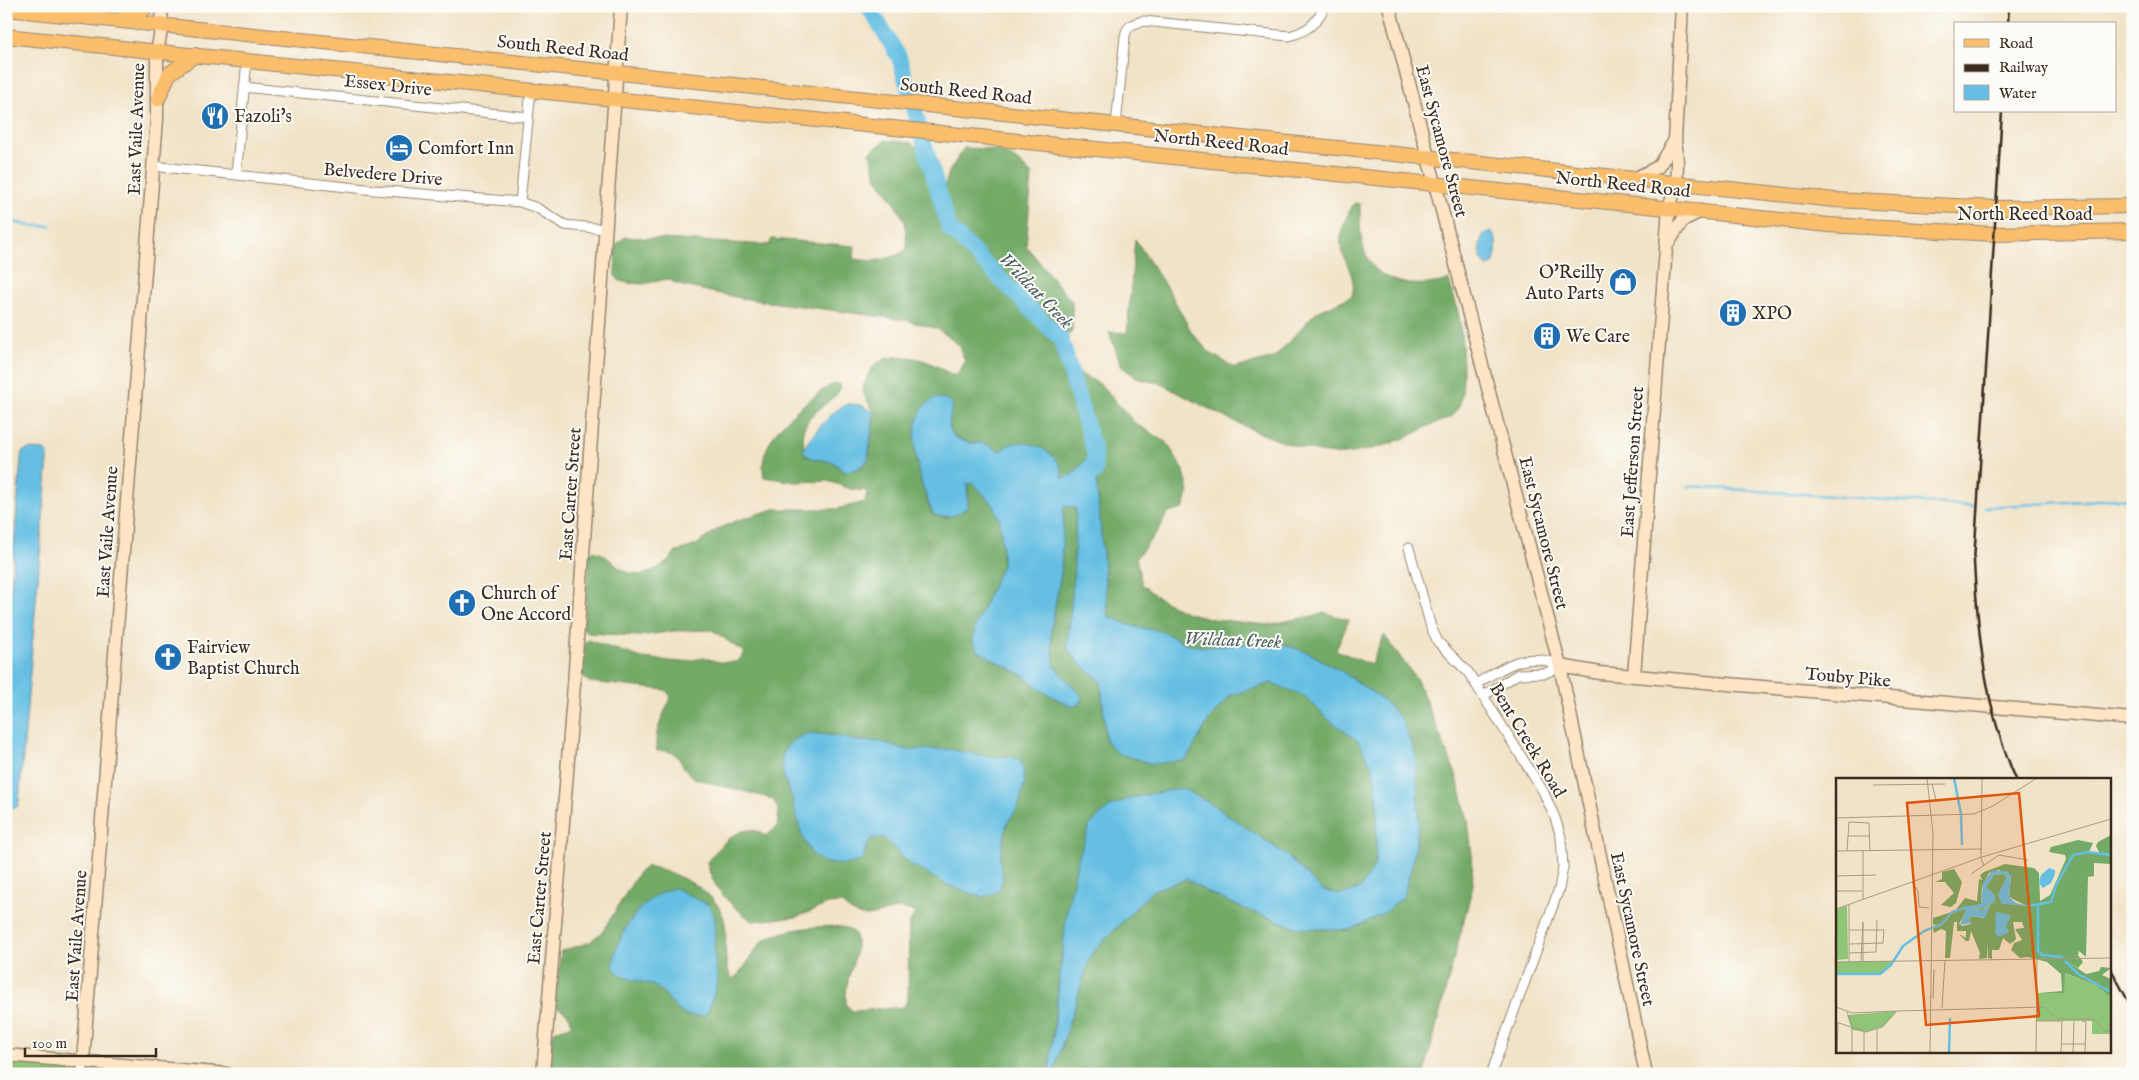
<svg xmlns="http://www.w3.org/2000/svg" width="2139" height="1080" font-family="'IM FELL English',serif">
<rect width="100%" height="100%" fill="#fdfcf7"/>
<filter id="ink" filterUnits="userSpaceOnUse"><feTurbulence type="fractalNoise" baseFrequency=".02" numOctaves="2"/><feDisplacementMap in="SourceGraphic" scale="10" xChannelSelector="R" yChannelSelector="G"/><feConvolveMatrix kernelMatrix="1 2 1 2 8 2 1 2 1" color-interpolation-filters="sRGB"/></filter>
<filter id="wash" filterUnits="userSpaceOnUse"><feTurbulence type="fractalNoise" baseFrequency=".0096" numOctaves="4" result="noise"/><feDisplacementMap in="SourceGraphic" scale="20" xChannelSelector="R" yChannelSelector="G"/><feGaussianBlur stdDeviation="1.12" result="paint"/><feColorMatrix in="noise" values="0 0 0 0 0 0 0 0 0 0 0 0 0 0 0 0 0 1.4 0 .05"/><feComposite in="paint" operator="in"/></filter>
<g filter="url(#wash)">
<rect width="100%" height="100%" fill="#f1e3c7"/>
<path fill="#8fc577" stroke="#65784a" d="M6,1055L213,1074H6Z"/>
<path fill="#73aa68" stroke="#576a43" d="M886,140L911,143L927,154L941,200L949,172L964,148C999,149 1007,149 1032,175L1026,246L1072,302V332L1061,339L1070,369L1100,384L1135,423L1167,443L1184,471L1189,492L1183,509L1167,513L1160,528L1136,558L1142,585L1159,598L1185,612L1213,619L1267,625L1326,613L1349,620L1336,650L1371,665L1384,635L1417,680L1456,774L1468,820L1472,856L1473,885L1424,1074H1053L1091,954L1153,890L1187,879L1209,893L1242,908L1298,928L1349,930L1403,897L1412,865L1419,823L1383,700L1341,671L1309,653L1239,646L1208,647L1190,645L1160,631L1132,626L1108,616L1094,452L1074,473L1063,479L982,443C971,443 949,440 948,425C947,420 951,411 953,405L917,421C914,455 919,484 933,515L948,518L969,492L967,483H973L994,506L1000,521L1002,544V565L984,606L978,651L1024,676L1060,702L1081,696L1055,667L1052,647L1051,629L1061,573L1064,506L1076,508L1073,586L1067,648L1079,663L1101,681L1106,741L1186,760L1209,720L1231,695L1272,682L1306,697L1328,719L1358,741L1373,768L1378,804L1375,864L1361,888L1341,895L1322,890L1285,854L1218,808L1090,825C1062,905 1059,990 1049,1074H548L551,1044L554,1031L571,1026C573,1014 562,1011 555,1005L561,951L590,942L603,931L639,872L648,866C675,873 716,889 724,919C729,940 720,956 732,979C747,970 750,953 763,941C777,930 828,923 846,928C849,929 853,932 855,934C859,956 851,965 847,985C846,991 846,999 846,1005L853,1011L904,1007L908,998L909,925L915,913C899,902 882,916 865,916C856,916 847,909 841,903L828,904L797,917L752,921C731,905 712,889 707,862C722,845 741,818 766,836L777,827L779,811L773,799L696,779C677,768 684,748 657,751C652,735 665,712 671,697L666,690L589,682L581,675L584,644L588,640L642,658L680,662L705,658L719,662H737L745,653L712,630L675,631L640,636L588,633L583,630L590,553L592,551L603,554L617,566L629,573L643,575L662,566L676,552L696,545L718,529L738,520L774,509H836L865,502L867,491L851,489L828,481L795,482L764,477C756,442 794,411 819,393C825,389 832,383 840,384L841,388L836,395L810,417L803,430L804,454L811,458L833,462L845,472L859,468L866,464L869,455L874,413L862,390C865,384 866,376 870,371C882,352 909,355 928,362C938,366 945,372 956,376L965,362L960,346L938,329L906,320L740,298L683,286L667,279L643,284L629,283L620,281L615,276L616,245L625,237L769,245L772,239L855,246L854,259C877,262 886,261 907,250L905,222L893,200L876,177L870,152Z
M1354,203L1360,204C1360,220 1359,241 1367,257C1382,287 1421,288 1449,280C1452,292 1457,304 1459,317C1462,334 1467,397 1457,410C1449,422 1433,422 1421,430C1404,441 1355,456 1335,454C1281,450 1208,408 1159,383L1139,379L1122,367L1109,332L1127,333L1135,239L1172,296L1192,333L1210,353L1235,368L1274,358L1315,313L1352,296C1358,276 1343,263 1341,244C1339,231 1348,214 1354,203Z"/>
<path fill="#66bfe3" stroke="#507480" d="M1491,231C1499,238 1497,254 1493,264L1487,266C1478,259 1478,244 1484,234Z
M936,398L947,399L953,405C948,426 943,437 971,443C975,444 979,442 983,443C989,445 995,449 1001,451C1016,432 1052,448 1061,467C1062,471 1062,476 1063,479L1074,473L1094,451L1108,616L1132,626L1160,631L1190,645L1208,647L1274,641L1309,653L1341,671L1383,700L1402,720L1416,756L1419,823L1412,865L1403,897L1381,915L1349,930L1298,928L1242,908L1209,893L1187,879L1153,890L1091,954L1053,1074H1049L1067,910L1078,859L1090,825L1108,808L1130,798L1182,788L1218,808L1285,854L1322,890L1341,895L1361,888L1375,864L1378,804L1373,768L1358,741L1328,719L1306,697L1272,683L1231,695L1209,720L1186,760L1152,764L1117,753L1106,741L1101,681L1079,663L1067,648L1073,586L1076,508L1064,506L1061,573L1051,629L1052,647L1055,667L1082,696L1081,703L1073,707L1042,691L1024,676L978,651L973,641L975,626L1002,565V544L1000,521L994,506L973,483L967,484L968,506C956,517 949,518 934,515C920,488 898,413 936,398Z
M848,404L861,405L874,413L868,460L859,468L845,472L833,462L811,458L803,451C808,438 834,408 848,404Z
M29,449L44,450L48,453V460L19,802L17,807L6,809V650L21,458L22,452Z
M809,733L837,736L856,741L883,742L906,750L949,749L992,757L1009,756L1019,759L1022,764L1025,782L1018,808L1007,823L1005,832L1000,858L1003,880L998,892L982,897L947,885L911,865L884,838H872L867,845L863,859C853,864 846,865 834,864C802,863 799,821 792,798C787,782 778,772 783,754C787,742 798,737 809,733Z
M675,888L709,905L715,918L714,954L718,982L709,1009L705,1015C672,1022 675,996 654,986C639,979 624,982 613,967C616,934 642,895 675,888Z"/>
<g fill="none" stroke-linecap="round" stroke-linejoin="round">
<path stroke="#66bfe3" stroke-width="2.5" d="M6,220L30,226H51
M1688,486L1973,506
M1985,507L2133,498"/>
<path stroke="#66bfe3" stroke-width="16" d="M868,6L899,57L949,228L1061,339L1094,451L1095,472"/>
</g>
</g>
<g filter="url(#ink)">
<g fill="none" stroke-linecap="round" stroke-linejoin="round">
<defs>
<path id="street" d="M244,87L528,117
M1116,125L1125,36C1127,25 1134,23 1144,21L1289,36C1308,31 1316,24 1325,6
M153,166L375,190L520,202L537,208L565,225L605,229
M236,175L247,60
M520,202L531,89
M1409,548L1431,627L1438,642L1468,672L1543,791L1555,818L1561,837L1563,867L1559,889L1491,1074
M1476,684C1504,667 1527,649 1560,666
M1483,696L1518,674L1546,673L1560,666
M82,1074L83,1061"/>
<path id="secondary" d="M1389,6L1560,666L1646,1074
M1634,179L1658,167L1675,140
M1668,243L1683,220L1701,211
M1560,666L1600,673L2133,719
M1634,676L1669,208C1677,184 1679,165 1675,140L1682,6
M6,1055L227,1074
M83,1061L157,119V51L162,26L161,6
M543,1074L574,684L621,6"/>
<path id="primary" d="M6,9L1835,200L1996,208L2133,206
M122,18L140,13L148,6
M6,36L1829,225L1994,234L2133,231
M158,99L169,74L195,55"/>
</defs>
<use href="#street" stroke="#968672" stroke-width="11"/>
<use href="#secondary" stroke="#968672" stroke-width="15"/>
<use href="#primary" stroke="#968672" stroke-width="16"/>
<use href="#street" stroke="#fff" stroke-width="9"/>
<use href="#secondary" stroke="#fde5c5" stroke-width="12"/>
<use href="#primary" stroke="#fabe6d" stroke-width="14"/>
<path stroke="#3b2a1e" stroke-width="2.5" d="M2008,24L2009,6
M2002,111L1974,562C1978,636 1985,710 2016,779
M2110,967L2133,1010"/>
</g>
</g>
<defs>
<symbol id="restaurant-disc" viewBox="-11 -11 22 22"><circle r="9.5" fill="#1f6fb2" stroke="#fdfcf7"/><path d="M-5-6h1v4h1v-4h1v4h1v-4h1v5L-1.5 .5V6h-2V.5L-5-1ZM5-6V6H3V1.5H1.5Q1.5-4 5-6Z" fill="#fff"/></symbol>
<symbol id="hotel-disc" viewBox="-11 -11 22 22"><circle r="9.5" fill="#1f6fb2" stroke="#fdfcf7"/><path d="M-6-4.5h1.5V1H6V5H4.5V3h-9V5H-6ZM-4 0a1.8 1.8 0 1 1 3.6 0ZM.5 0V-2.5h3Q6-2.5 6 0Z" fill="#fff"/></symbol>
<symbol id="shop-disc" viewBox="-11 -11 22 22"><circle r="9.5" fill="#1f6fb2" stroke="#fdfcf7"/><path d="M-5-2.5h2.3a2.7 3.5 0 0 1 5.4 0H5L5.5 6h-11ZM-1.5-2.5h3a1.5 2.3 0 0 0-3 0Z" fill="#fff"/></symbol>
<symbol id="building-disc" viewBox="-11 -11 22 22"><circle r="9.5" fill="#1f6fb2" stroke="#fdfcf7"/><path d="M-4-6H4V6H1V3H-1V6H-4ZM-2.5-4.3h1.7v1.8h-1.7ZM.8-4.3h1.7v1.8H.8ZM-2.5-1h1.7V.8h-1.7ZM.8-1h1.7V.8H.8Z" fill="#fff"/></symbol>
<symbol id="church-disc" viewBox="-11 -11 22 22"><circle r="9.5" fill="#1f6fb2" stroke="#fdfcf7"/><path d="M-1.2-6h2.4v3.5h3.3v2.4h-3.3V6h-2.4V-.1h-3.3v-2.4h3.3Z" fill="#fff"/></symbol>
</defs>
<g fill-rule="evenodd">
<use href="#restaurant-disc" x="199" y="100" width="32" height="32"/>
<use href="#hotel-disc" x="383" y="132" width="32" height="32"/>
<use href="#shop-disc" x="1607" y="266" width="32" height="32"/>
<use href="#building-disc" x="1717" y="297" width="32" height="32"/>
<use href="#building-disc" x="1531" y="320" width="32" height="32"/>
<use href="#church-disc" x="446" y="587" width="32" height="32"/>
<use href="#church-disc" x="152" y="641" width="32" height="32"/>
</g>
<g text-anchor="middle" stroke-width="4" stroke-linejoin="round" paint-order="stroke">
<g font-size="18" fill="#3b2a1e" stroke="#fdfcf7">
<text transform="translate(563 48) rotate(6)" y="6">South Reed Road</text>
<text transform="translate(388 85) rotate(6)" y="6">Essex Drive</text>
<text transform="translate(966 91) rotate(6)" y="6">South Reed Road</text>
<text transform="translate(136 129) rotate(-88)" y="6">East Vaile Avenue</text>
<text transform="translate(1442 141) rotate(75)" y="6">East Sycamore Street</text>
<text transform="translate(1221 142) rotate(6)" y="6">North Reed Road</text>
<text transform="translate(383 174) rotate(5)" y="6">Belvedere Drive</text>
<text transform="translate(1623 184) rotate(6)" y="6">North Reed Road</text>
<text x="2025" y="220">North Reed Road</text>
<text transform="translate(1632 462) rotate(-86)" y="6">East Jefferson Street</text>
<text transform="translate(570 494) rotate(-86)" y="6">East Carter Street</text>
<text transform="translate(107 532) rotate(-86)" y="6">East Vaile Avenue</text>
<text transform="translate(1544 533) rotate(76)" y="6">East Sycamore Street</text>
<text transform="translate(1848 677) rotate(5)" y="6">Touby Pike</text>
<text transform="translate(1528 740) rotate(59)" y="6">Bent Creek Road</text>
<text transform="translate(539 898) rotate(-85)" y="6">East Carter Street</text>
<text transform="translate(1633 929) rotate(78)" y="6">East Sycamore Street</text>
<text transform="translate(76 936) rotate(-86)" y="6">East Vaile Avenue</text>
</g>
<g font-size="18" fill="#3b2a1e" stroke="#fdfcf7" text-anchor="start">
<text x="234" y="122">Fazoli's</text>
<text x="418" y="154">Comfort Inn</text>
<text x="1604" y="278" text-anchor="end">O'Reilly<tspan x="1604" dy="21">Auto Parts</tspan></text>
<text x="1752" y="319">XPO</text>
<text x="1566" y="342">We Care</text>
<text x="481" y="599">Church of<tspan x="481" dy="21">One Accord</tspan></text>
<text x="187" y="653">Fairview<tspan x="187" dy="21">Baptist Church</tspan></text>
</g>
<g font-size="19" font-style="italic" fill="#4a5e63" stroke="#fdfcf7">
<text transform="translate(1037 290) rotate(46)" y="7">Wildcat Creek</text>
<text transform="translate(1233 639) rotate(2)" y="7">Wildcat Creek</text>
</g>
</g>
<g transform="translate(1836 778)">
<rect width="275" height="275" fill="#f1e3c7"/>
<path d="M11,128L12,181L0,182V131ZM58,183L44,196H0V184ZM228,195L259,207L275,219V256H256V243H200V215H228ZM61,233L48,248L30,254L16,252L11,237Z" fill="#8fc577"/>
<path d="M275,57V86L258,85V98L252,99L250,179L243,173L242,177L247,184L242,190L231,183L250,196L263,193L265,189L275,190L266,197L275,201V219L259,207L229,195L228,215H203L226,213L225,196L211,184L192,179L184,180L175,172L178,165L186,162L179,151L188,150L186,144H177L180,161L177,164L174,166L167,160L163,172H156V181L152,180V164L151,180L143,181L144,175L135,153L133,163H130L123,156L130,160V153H121V144H118L114,180H109L110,153L105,151L98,155L97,151L102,148L97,146V140L119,133L129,120L141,123L143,101L146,102L144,97L148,94L169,86L198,90L203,95L204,123L214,117L230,81L229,77L213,74L215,69L242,62L257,65L253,74L264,76L260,68L262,64ZM163,92L175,98L173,119L191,128L165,125L164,113L171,100L168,96L158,97L150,109L157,125L148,130L134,131L146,132L153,128L147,140L136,138L132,142L135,146L126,148L123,146L131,132L128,130L145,126L146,109L153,95ZM118,91L126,104L120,125L115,129L105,127L118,115L109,104H99L106,101V94Z" fill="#73aa68" fill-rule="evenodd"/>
<path d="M213,90L219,92V96L215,105L207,110L203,105L205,97ZM156,93H171L175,98L173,119L180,125L195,128L166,126L162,117L171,99L168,96L158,97L150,109L159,117V124L148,130L134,131L146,132L154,128L149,140L136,138L132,142L136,145L124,147L130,132L127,129L145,126L147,105ZM160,134L175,137L170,148L173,154L163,159L159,156Z" fill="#66bfe3"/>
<path fill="none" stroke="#66bfe3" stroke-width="2.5" d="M118,0L125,36M125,37L126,67M193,128L215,124L220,107L237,77L252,74L275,77M202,128V173L206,177L227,179M229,183L242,196L275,214M0,196H44L55,187L67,168L88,153L106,146L116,134L131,129M113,275L114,240"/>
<path fill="none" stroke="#a89983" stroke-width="1" d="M91,0L97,55L94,275M146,0L145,81L148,87M96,6L100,22M37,7L109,6M0,40L138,36L157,28L201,0M12,58H34M0,73L146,71M11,73L13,44L33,45L34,73M27,73V121M135,96L163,77L192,82M0,98L40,97M76,104L82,113L83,129L93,130M0,113H26M0,131L146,79L275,41M13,152H48L47,165L13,166M13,175L40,174L41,142M25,183L27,144V183M0,184L275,180M13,184V127M97,221L98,191M0,229L16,235L60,233M106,230L109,182M11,234L16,247V275M200,243H225M246,243L250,244L249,275M0,244L30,254L46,249L61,233L208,229L222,241H257L269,253H275M41,251V275M28,254V275M225,266H250M1,275L2,245M200,275L201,181M225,275L226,243M237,275L238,243"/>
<path fill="#df570d" fill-opacity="0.15" stroke="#df570d" stroke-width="2.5" d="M183,15L203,238L90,247L71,25Z"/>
<rect width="275" height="275" fill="none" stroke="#3b2a1e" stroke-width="2.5"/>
</g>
<rect width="2139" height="1080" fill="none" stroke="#fdfcf7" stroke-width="25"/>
<rect x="1954" y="22" width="162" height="90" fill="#fdfcf7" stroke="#afa8a0"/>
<rect x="1964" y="39" width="25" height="8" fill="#fabe6d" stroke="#afa8a0"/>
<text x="1999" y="48" font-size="15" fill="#3b2a1e">Road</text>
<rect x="1964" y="64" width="25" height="8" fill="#3b2a1e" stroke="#afa8a0"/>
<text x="1999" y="72" font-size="15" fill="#3b2a1e">Railway</text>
<rect x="1964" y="85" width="25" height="15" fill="#66bfe3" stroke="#afa8a0"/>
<text x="1999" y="98" font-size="15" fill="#3b2a1e">Water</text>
<path d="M25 1048v8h131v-8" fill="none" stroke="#3b2a1e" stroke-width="2.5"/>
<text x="32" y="1048" font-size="15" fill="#3b2a1e" stroke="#fdfcf7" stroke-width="4" paint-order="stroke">100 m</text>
</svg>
